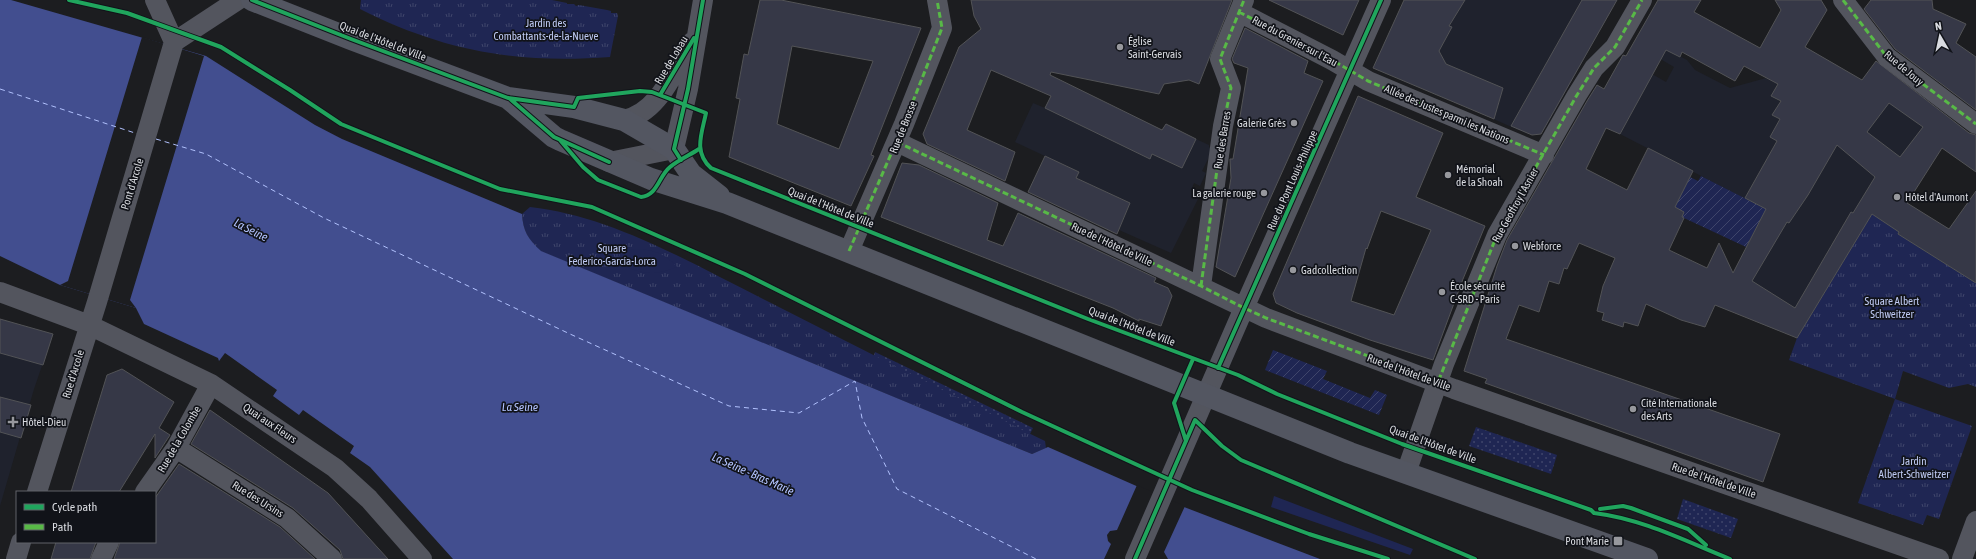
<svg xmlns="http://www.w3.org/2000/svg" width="1976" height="559" font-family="'Asap Condensed',sans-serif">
<defs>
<pattern id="grass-dots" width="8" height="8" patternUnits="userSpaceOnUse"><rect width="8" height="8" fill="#1f2653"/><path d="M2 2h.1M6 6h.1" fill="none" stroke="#3f456b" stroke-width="1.8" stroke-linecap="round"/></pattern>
<pattern id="park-tufts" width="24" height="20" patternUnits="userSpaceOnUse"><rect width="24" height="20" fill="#1f2653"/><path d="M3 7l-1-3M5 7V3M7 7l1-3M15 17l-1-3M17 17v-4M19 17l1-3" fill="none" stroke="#3f456b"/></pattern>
<pattern id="garden-furrows" width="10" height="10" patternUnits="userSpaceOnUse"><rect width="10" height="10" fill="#1f2653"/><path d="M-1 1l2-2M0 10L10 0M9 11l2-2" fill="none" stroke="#3f456b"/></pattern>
</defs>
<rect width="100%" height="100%" fill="#1c1d20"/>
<path fill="#1f222d" d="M1465,0H1617L1546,127L1540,133L1528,134L1427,90L1420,67Z
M1662,47L1687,60L1695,70L1730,88L1766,78L1778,84L1771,96L1780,101L1779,104L1852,93L1940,113L1872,214L1797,338L1715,305L1731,279L1765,209L1620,134L1652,74L1666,82L1674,67L1657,57Z
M1056,84L1162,130L1196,139L1209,145V147L1213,149L1202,171L1206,173L1200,186L1194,183L1191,190L1200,195L1171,253L1119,230L1130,203L1076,178L1079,172L1015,142L1033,103L1045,108Z
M0,319L53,334L34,389L0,506Z"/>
<path fill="url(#grass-dots)" d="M875,352L1033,428L1027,440L868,373Z
M1476,427L1557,455L1551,474L1469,446Z
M1683,499L1738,519L1731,538L1677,519Z"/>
<path fill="url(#park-tufts)" d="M361,0H552L567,3V4H574L576,6L579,5L607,10L611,11V13H617L618,16L610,57C517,64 443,51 360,9Z
M530,207C614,216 698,267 773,304C863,350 954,396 1045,441L1046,448L1032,454L540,251C528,239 523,231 522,214Z
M1872,214L1899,232L1898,234L1976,283V387L1968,384L1949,388L1903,371L1895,399L1972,426L1939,519L1927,515L1923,525L1858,503L1895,399L1789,360L1797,338Z"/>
<path fill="url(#garden-furrows)" d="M1701,176L1766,209L1746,247L1684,218L1682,217L1684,212L1675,207L1690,177L1698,181Z
M1273,350L1327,371L1323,379L1370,398L1375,390L1387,395L1379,415L1265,370Z"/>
<path fill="#1f2653" d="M630,250C649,248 664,252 677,267C652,276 643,275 618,263L620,253Z
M1274,496L1413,549L1410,555L1271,507Z"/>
<path fill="#424e8f" d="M0,0H11L206,56L315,125L342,139L522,214C523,231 528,239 541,251L1032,454L1048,447L1184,507L1320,559H453L370,467L350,453L354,446L303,410L299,415L273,396L277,390L225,353L219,361L218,358L144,324L136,308L60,285L0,256Z"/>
<path fill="#1c1d20" d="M142,37L204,56L130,300L136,308L60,285L68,281Z
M1137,485L1185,506L1164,552L1168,559H1104L1111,544L1108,541L1107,535L1110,531L1117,530Z"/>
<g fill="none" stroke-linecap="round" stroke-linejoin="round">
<path stroke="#b1c1fd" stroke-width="1" stroke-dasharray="5 4" stroke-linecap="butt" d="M0,89L138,134
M156,139L206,154L324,218L570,334L729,406L799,413L855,381L862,418L897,489L1036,559"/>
</g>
<path fill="#363847" stroke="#525356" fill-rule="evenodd" d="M760,0H781L921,28L871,155L874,156L851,206L729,157L740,99L736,98L744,54L748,55ZM792,46L873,61L839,149L777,124Z
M971,0H1232L1199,84L1189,80L1164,84L1159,94L1051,72L1050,75L1162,130L1166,124L1196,139L1182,168L1152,154L1150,159L1045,108L1051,96L991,70L967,130L1015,152L1005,181L927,144L923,134L959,47L981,29L974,16Z
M1269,0H1359L1343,35Z
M1404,0H1465L1449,26L1452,27L1439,51L1446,64L1503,88L1494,119L1373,68Z
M1582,0H1617L1541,134L1532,135L1511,126Z
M1658,0H1701L1694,12L1760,48L1781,10L1775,0H1821L1827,10L1805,47L1862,80L1876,61L1969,133L1976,135V172L1942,148L1907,203L1949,229L1976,191V283L1898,234L1899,232L1872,214L1797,338L1715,305L1705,327L1681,320L1646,304L1638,326L1624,322L1623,327L1602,320L1604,313L1597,311L1603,286L1615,258L1579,243L1567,269L1564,268L1559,284L1549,281L1539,312L1519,305L1506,339L1780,434L1763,482L1485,383L1487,379L1464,371L1497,266L1507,240L1587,101L1597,85L1604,89L1623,55L1626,56ZM1666,50L1680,57L1682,52L1735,81L1744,66L1778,84L1771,96L1781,101L1772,115L1780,119L1770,137L1777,141L1745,198L1766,209L1733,273L1719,243L1707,268L1669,250L1684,218L1682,217L1684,212L1675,207L1693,171L1648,148L1627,190L1586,169L1606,128L1620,134ZM1889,103L1923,127L1900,157L1867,132ZM1837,145L1875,177L1853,213L1851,212L1795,308L1752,281L1787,222L1789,223L1808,195Z
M1871,0H1932L1933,9L1966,24L1956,43L1976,57V110L1895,49L1864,9Z
M1245,28L1308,61L1304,73L1323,81L1235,277L1216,267L1231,178L1230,159H1233L1248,68L1234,63L1232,59Z
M1358,96L1443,133L1416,197L1485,226L1463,279L1433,360L1370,340L1297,313L1276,303L1273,294ZM1381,211L1431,230L1394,315L1351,301L1366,248L1367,249Z
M1045,156L1079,172L1076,178L1130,203L1117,234L1028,192Z
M902,163L919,165L998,203L987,240L1003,246L1018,213L1156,278L1154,282L1168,288L1172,296L1161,326L1139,319V321L1113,308L881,217Z
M0,319L53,334L43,365L0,353Z
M122,369L174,402L159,428L170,435L155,458V434L119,492H71L107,375Z
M0,397L31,405L21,438L0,432Z
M210,410L328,493L388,559H343L340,550L293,508L191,444Z
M179,464L280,527L315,559H114L120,542H155V498Z
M56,542H96L90,559H51Z"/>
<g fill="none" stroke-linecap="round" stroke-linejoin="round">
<path stroke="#53555e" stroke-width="20" d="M1843,0L1887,57L1976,124
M1239,12L1332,60L1368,81L1544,155
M174,42L238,0
M624,120C660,112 673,71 692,42
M897,142L1266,318L1454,389L1939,559
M609,162L674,149L688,89L703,0
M849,251L904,124L942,28L937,0
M1201,286L1223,126L1231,88L1220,59L1244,0
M0,292L89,325L211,384L335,468L369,499L422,559
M176,448L287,518L332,559
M1406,473L1444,364L1497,235L1577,95L1594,68L1615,47L1642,0
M37,492L97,302L174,42L155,0
M145,492L176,448L211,384
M16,559L21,542
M101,559L109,542
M1135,559L1244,308L1381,0
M1962,559L1976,521"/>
<path stroke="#535661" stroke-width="22" d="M252,0L351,39L508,98L574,107L624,120L674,149L691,174L719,196
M508,98L554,137L560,140L651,179L727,203L1350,453L1647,559"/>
<path stroke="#58b947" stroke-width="3" stroke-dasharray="6 3" stroke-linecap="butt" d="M1843,0L1887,57L1976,124
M1239,12L1332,60L1368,81L1544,155
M897,142L1201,286L1244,308L1266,318L1438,382L1497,235L1577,95L1594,68L1615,47L1642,0
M849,251L904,124L942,28L937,0
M1201,286L1223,126L1231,88L1220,59L1244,0"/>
<defs>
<path id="cycleway" d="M69,0L127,13L221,47L290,90L341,124L500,189L592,207L745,274L1022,412L1192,490L1309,534L1388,559
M252,0L351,39L508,98L574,107L578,98L640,91L652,92L706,113C702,133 693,152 711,168L1088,319L1238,375L1277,394L1402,444L1591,510L1594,513C1643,519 1685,541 1730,559
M660,95L694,38
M509,98L554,137L609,162
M560,140L583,167L598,180L641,197C658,195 658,177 670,167C678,160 690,155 699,149
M681,160L674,149L688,89L703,0
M1218,368L1381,0
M1186,441L1174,403L1193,359
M1600,509L1623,506L1631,508L1688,529L1706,545
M1135,559L1195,420L1222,446L1241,460L1475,559"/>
</defs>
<use href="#cycleway" stroke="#111319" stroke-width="6"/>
<use href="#cycleway" stroke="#20a55d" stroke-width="4"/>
</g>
<g fill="#97989d" stroke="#111319" stroke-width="1.5">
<circle cx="1120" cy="47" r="4"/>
<circle cx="1294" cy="123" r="4"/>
<circle cx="1448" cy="175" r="4"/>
<circle cx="1264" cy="193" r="4"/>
<circle cx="1897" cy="197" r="4"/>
<circle cx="1515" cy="246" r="4"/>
<circle cx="1293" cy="270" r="4"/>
<circle cx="1442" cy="292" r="4"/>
<circle cx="1633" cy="409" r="4"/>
<path d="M11 416h4v4h4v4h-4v4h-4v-4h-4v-4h4z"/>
<rect x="1613" y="536" width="10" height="10" rx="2"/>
</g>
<g text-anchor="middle" stroke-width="3.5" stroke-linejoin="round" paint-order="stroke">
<g font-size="11" fill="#bfcaf3" stroke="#111319">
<text x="546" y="27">Jardin des<tspan x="546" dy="13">Combattants-de-la-Nueve</tspan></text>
<text x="612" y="252">Square<tspan x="612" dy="13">Federico-García-Lorca</tspan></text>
<text x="1892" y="305">Square Albert<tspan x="1892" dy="13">Schweitzer</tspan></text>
<text x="1914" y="465">Jardin<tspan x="1914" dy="13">Albert-Schweitzer</tspan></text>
</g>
<g font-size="11" fill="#d9dbe0" stroke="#111319">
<text transform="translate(383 41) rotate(21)" y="4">Quai de l'Hôtel de Ville</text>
<text transform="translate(1295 41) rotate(28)" y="4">Rue du Grenier sur l'Eau</text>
<text transform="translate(671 60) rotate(-59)" y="4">Rue de Lobau</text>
<text transform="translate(1904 68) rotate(40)" y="4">Rue de Jouy</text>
<text transform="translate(1447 114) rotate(23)" y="4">Allée des Justes parmi les Nations</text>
<text transform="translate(903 127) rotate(-68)" y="4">Rue de Brosse</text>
<text transform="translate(1222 140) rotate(-81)" y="4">Rue des Barres</text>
<text transform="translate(1292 180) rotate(-66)" y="4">Rue du Pont Louis-Philippe</text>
<text transform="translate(132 184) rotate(-73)" y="4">Pont d'Arcole</text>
<text transform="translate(1515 205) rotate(-61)" y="4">Rue Geoffroy l'Asnier</text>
<text transform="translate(831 207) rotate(22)" y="4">Quai de l'Hôtel de Ville</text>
<text transform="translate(1112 244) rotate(25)" y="4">Rue de l'Hôtel de Ville</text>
<text transform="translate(1132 326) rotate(21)" y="4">Quai de l'Hôtel de Ville</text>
<text transform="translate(1409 372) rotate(20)" y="4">Rue de l'Hôtel de Ville</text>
<text transform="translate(73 374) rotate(-73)" y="4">Rue d'Arcole</text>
<text transform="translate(270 423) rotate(34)" y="4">Quai aux Fleurs</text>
<text transform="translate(179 439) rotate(-60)" y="4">Rue de la Colombe</text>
<text transform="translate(1433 444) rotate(20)" y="4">Quai de l'Hôtel de Ville</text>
<text transform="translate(1714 480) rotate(19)" y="4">Rue de l'Hôtel de Ville</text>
<text transform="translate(258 499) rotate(32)" y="4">Rue des Ursins</text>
</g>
<g font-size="11" fill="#d9dbe0" stroke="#111319" text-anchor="start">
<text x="1128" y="45">Église<tspan x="1128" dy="13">Saint-Gervais</tspan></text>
<text x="1286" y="127" text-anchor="end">Galerie Grès</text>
<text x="1456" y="173">Mémorial<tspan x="1456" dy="13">de la Shoah</tspan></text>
<text x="1256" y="197" text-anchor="end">La galerie rouge</text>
<text x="1905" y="201">Hôtel d'Aumont</text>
<text x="1523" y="250">Webforce</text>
<text x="1301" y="274">Gadcollection</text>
<text x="1450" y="290">École sécurité<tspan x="1450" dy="13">C-SRD - Paris</tspan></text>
<text x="1641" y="407">Cité Internationale<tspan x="1641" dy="13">des Arts</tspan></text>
<text x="22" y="426">Hôtel-Dieu</text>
<text x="1609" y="545" text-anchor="end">Pont Marie</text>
</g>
<g font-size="12" font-style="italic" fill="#b1c1fd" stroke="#111319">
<text transform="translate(251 230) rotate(27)" y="4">La Seine</text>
<text x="520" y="411">La Seine</text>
<text transform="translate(753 474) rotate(24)" y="4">La Seine - Bras Marie</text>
</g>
</g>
<rect x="16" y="491" width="140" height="52" fill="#111319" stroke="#616369"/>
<rect x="24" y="504" width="20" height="6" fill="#20a55d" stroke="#616369"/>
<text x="52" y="511" font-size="12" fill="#d9dbe0">Cycle path</text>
<rect x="24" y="524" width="20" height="6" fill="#58b947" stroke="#616369"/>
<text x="52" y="531" font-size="12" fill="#d9dbe0">Path</text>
<g transform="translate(1940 36) rotate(351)" stroke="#111319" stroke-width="3" paint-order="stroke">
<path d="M0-3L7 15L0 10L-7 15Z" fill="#d9dbe0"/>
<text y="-6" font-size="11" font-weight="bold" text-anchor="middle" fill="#d9dbe0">N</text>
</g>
</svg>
